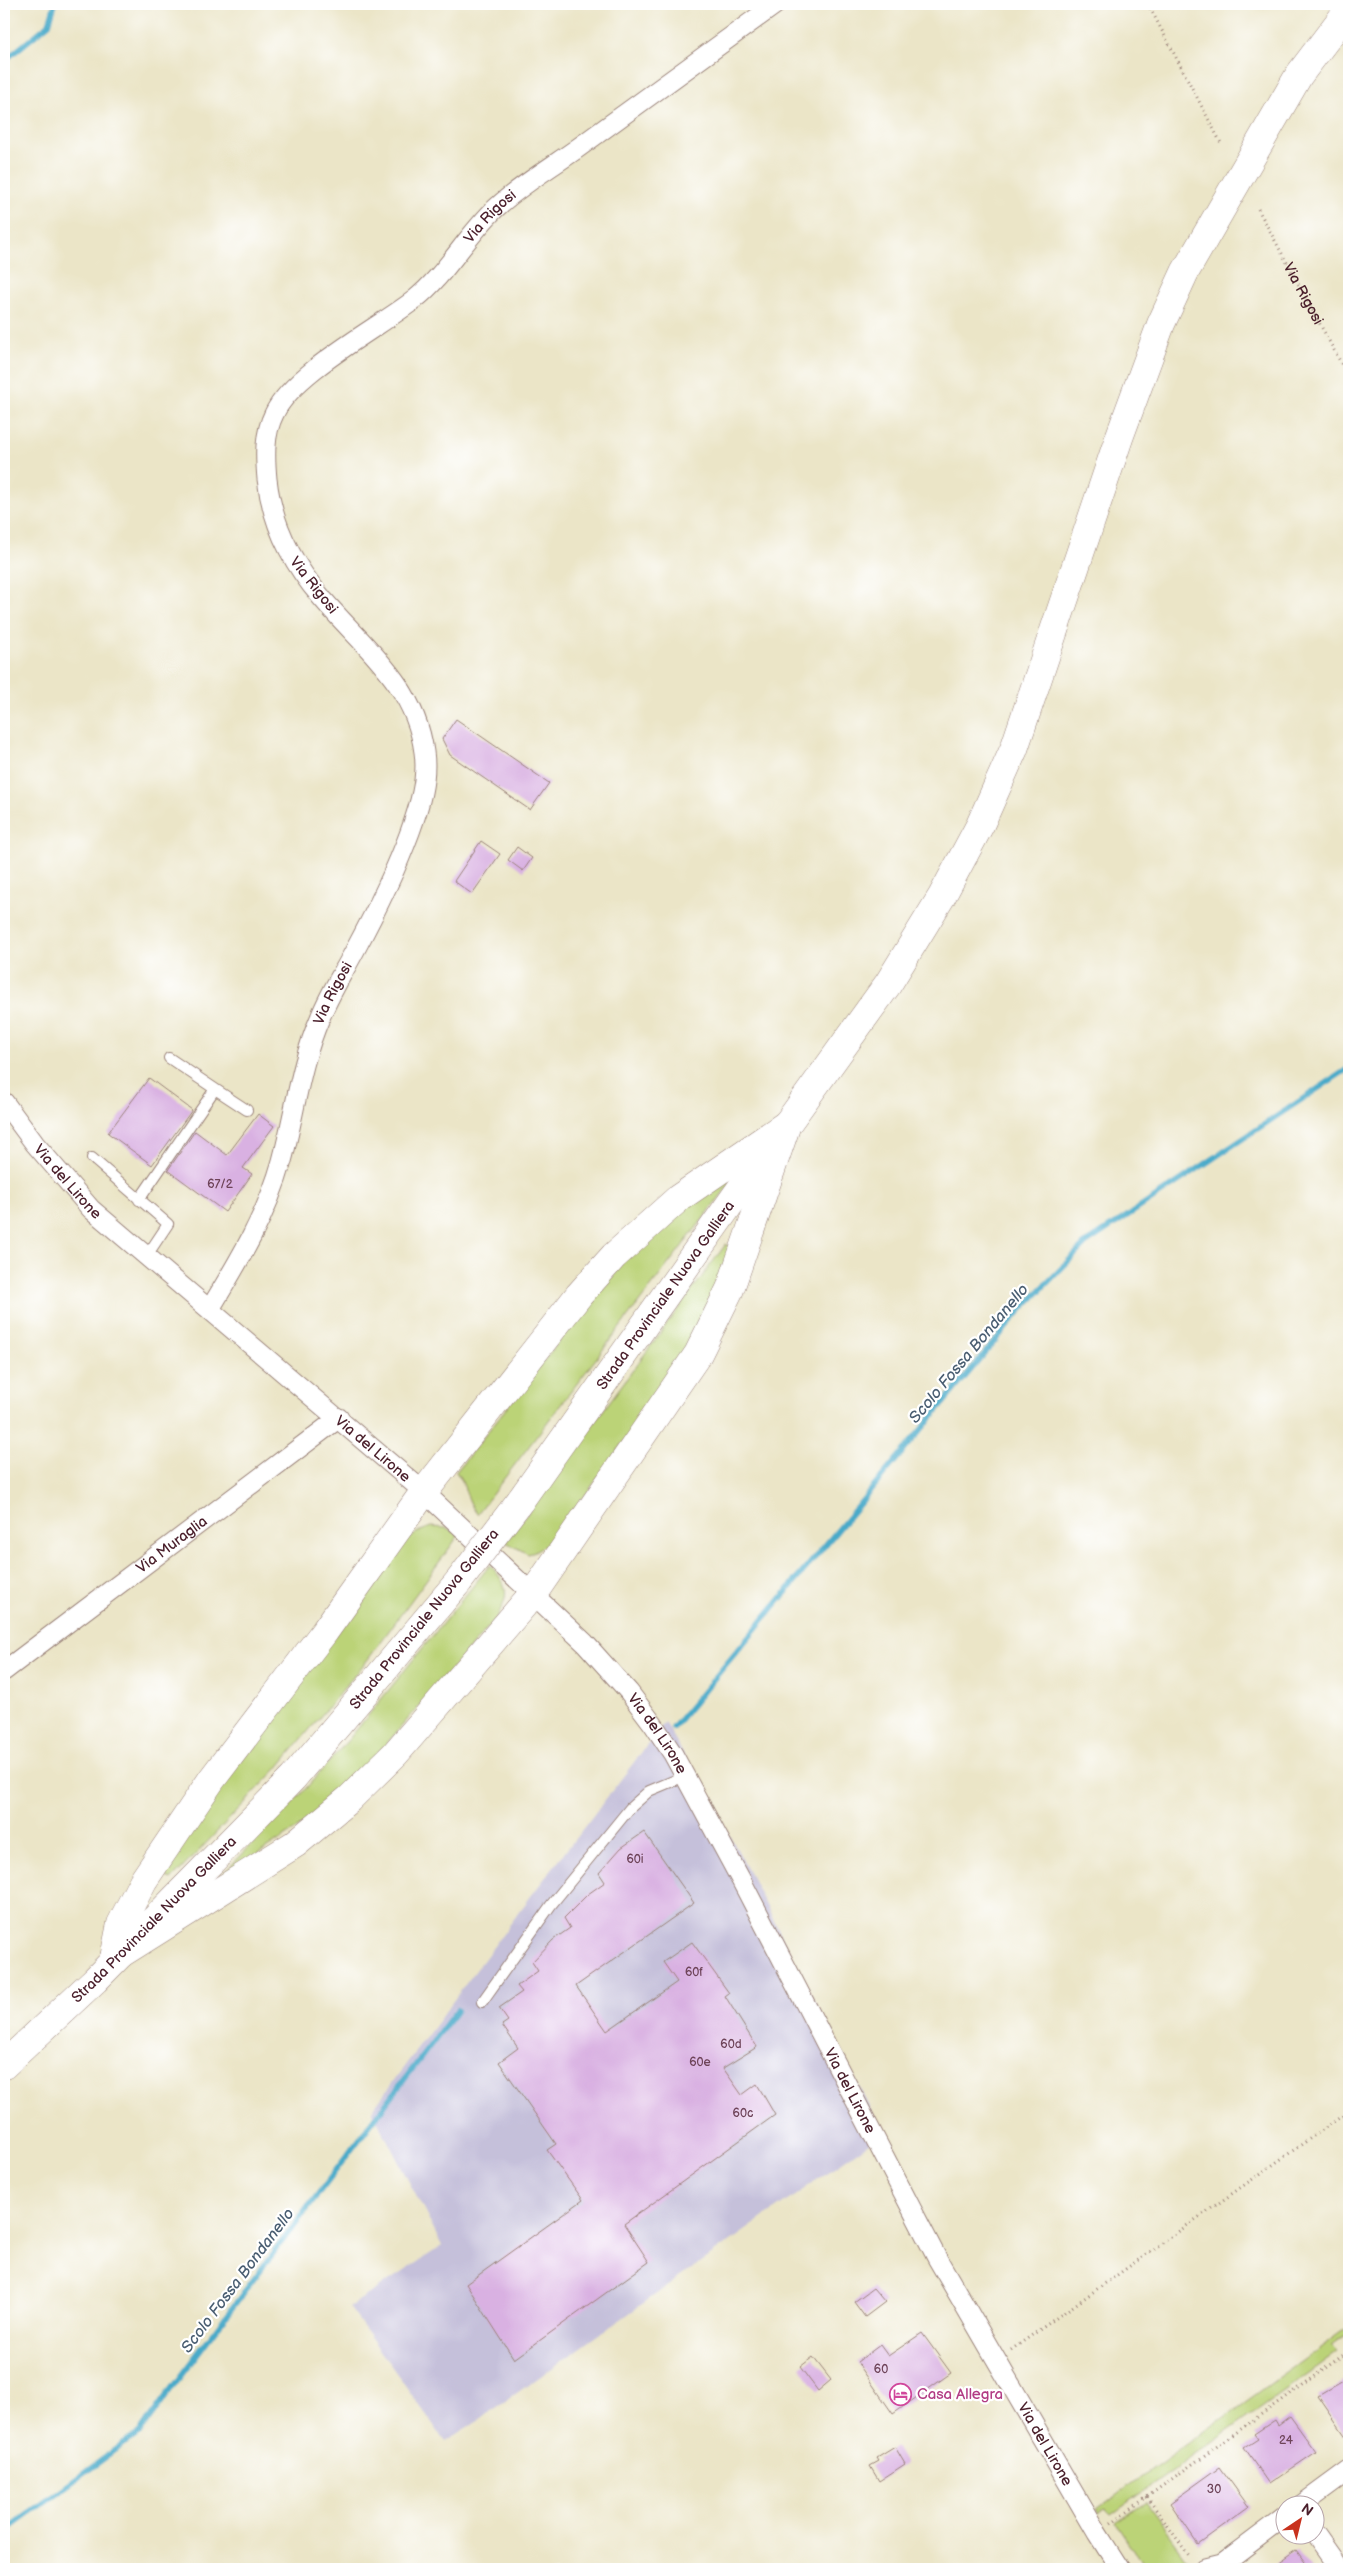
<svg xmlns="http://www.w3.org/2000/svg" width="1353" height="2573" font-family="'Balsamiq Sans',sans-serif">
<rect width="100%" height="100%" fill="#fff"/>
<filter id="ink" filterUnits="userSpaceOnUse"><feTurbulence type="fractalNoise" baseFrequency=".02" numOctaves="2"/><feDisplacementMap in="SourceGraphic" scale="10" xChannelSelector="R" yChannelSelector="G"/><feConvolveMatrix kernelMatrix="1 2 1 2 8 2 1 2 1" color-interpolation-filters="sRGB"/></filter>
<filter id="wash" filterUnits="userSpaceOnUse"><feTurbulence type="fractalNoise" baseFrequency=".0096" numOctaves="4" result="noise"/><feDisplacementMap in="SourceGraphic" scale="20" xChannelSelector="R" yChannelSelector="G"/><feGaussianBlur stdDeviation="1.12" result="paint"/><feColorMatrix in="noise" values="0 0 0 0 0 0 0 0 0 0 0 0 0 0 0 0 0 1.4 0 .05"/><feComposite in="paint" operator="in"/></filter>
<g filter="url(#wash)">
<rect width="100%" height="100%" fill="#ebe5c7"/>
<path fill="#c5c0da" d="M665,1722L737,1849L883,2133L479,2420L445,2441L349,2307L442,2246L372,2110L531,1896Z"/>
<path fill="#bbd377" stroke="#827951" d="M739,1172L477,1514C466,1500 466,1484 456,1472L627,1255L678,1212Z
M726,1244L735,1251L699,1337L566,1522C555,1536 545,1547 528,1554L506,1542Z
M431,1527L447,1528L459,1535L369,1658L276,1770L171,1880L163,1874L186,1832L404,1543L418,1532Z
M490,1565C508,1585 510,1593 498,1616L332,1806L216,1881L301,1794L349,1739Z
M1349,2327V2334L1332,2346L1337,2353L1111,2515L1105,2509L1099,2514L1096,2510Z
M1146,2502L1195,2569H1146L1116,2523Z"/>
<g fill="none" stroke-linecap="round" stroke-linejoin="round">
<path stroke="#4aaac9" stroke-width="5.5" d="M4,61L49,24L55,4
M673,1728L1020,1311L1085,1244L1349,1068
M4,2532L140,2432L176,2382L457,2010"/>
</g>
<g id="blocks">
<path fill="#d9b1e2" d="M456,719L549,783L530,810L450,755L442,739Z
M481,841L500,854L472,894L454,881Z
M517,847L532,858L523,871L508,860Z
M149,1078L192,1110L152,1165L108,1133Z
M258,1114L274,1126L243,1168L252,1174L225,1212L168,1170L195,1131L227,1155Z
M644,1832L694,1903L576,1986L607,2031L677,1982L663,1962L692,1942L729,1993L725,1996L757,2047L723,2068L742,2095L757,2084L775,2115L624,2224L649,2262L514,2359L466,2284L583,2200L547,2150L556,2144L499,2062L518,2048L502,2025L508,2021L499,2008L522,1992L517,1986L538,1971L532,1962L553,1940L570,1928L564,1918L588,1894L605,1882L599,1873L621,1848Z
M873,2288L885,2302L865,2317L854,2302Z
M922,2333L951,2373L893,2414L857,2362L880,2345L888,2356Z
M813,2357L831,2380L818,2391L800,2367Z
M1349,2378V2441L1318,2396Z
M1290,2416L1316,2452L1269,2484L1244,2448L1258,2439L1254,2434L1275,2420L1278,2425Z
M895,2447L905,2464L879,2481L870,2466L879,2461L877,2458Z
M1220,2467L1249,2507L1198,2544L1170,2503Z
M1296,2550L1310,2569H1269Z"/>
</g>
</g>
<g filter="url(#ink)">
<use href="#blocks" fill-opacity="0" stroke="#9a8279" stroke-width="1"/>
<g fill="none" stroke-linecap="round" stroke-linejoin="round">
<defs>
<path id="service" d="M215,1089L247,1110
M92,1158L168,1224L146,1257
M139,1200L215,1089L169,1058
M482,2002L551,1905L630,1808L649,1791L685,1776"/>
<g id="minor">
<path id="s2" d="M4,1102L35,1144L91,1209L424,1492L585,1643L629,1692L653,1724L673,1754L741,1880L937,2258L1097,2533L1120,2569"/>
<path id="s3" d="M210,1309C239,1261 267,1215 282,1161C295,1113 300,1064 320,1018C329,995 343,973 354,952C375,913 395,873 410,832C419,807 428,779 424,752C415,683 362,646 321,597C292,563 272,524 267,479C265,457 264,434 274,414C293,373 376,329 414,300C445,276 467,235 496,208C520,185 555,165 582,145C647,98 712,51 776,4"/>
<path id="s4" d="M4,1671L339,1418"/>
<path d="M1300,2506L1349,2470"/>
<path d="M1316,2535L1340,2569"/>
<path d="M1205,2569L1221,2565L1286,2516"/>
</g>
<g id="primary">
<path id="s5" d="M520,1501L768,1150"/>
<path d="M114,1958L295,1844L349,1799L395,1754L533,1594L698,1354L730,1289L787,1124L888,984L942,896L980,825L1014,749L1119,438L1161,324L1185,272L1299,75L1349,9"/>
<path d="M114,1958L121,1924L143,1881L212,1779L325,1631L424,1492L579,1295L614,1256L679,1198L787,1124"/>
<path id="s6" d="M4,2065L95,1980L293,1778L459,1581"/>
</g>
</defs>
<use href="#service" stroke="#9a8279" stroke-width="12"/>
<use href="#minor" stroke="#9a8279" stroke-width="21"/>
<use href="#primary" stroke="#9a8279" stroke-width="29"/>
<g stroke="#9a8279" stroke-width="3" stroke-dasharray="1 4" stroke-linecap="butt">
<path d="M1148,4L1222,145"/>
<path id="s1" d="M1258,209L1349,378"/>
<path d="M1011,2350L1349,2111"/>
<path d="M1147,2497L1190,2557"/>
<path d="M1111,2523L1349,2351"/>
</g>
<use href="#service" stroke="#fff" stroke-width="10"/>
<use href="#minor" stroke="#fff" stroke-width="19"/>
<use href="#primary" stroke="#fff" stroke-width="28"/>
<defs>
<path id="primary-bridge" d="M459,1581L520,1501"/>
</defs>
<use href="#primary-bridge" stroke="#9a8279" stroke-width="29" stroke-linecap="butt"/>
<use href="#primary-bridge" stroke="#fff" stroke-width="28"/>
</g>
</g>
<defs>
<symbol id="hotel-ring" viewBox="-11 -11 22 22"><circle r="9.5" fill="#fff" stroke="#d1479c" stroke-width="1.5"/><path d="M-6-4.5h1.5V1H6V5H4.5V3h-9V5H-6ZM-4 0a1.8 1.8 0 1 1 3.6 0ZM.5 0V-2.5h3Q6-2.5 6 0Z" fill="#d1479c"/></symbol>
</defs>
<g fill-rule="evenodd">
<use href="#hotel-ring" x="888" y="2382" width="25" height="25"/>
</g>
<g text-anchor="middle" stroke-width="4.5" stroke-linejoin="round" paint-order="stroke">
<g font-size="12" fill="#6e4459">
<text x="220" y="1188">67/2</text>
<text x="635" y="1863">60i</text>
<text x="694" y="1976">60f</text>
<text x="731" y="2048">60d</text>
<text x="700" y="2066">60e</text>
<text x="743" y="2117">60c</text>
<text x="881" y="2373">60</text>
<text x="1286" y="2444">24</text>
<text x="1214" y="2493">30</text>
</g>
<g font-size="15" fill="#4a1f2b" stroke="#fff">
<text dy="5" stroke="none"><textPath href="#s3" startOffset="1285">Via Rigosi</textPath></text>
<text dy="5" stroke="none"><textPath href="#s1" startOffset="96">Via Rigosi</textPath></text>
<text transform="translate(314 585) rotate(52)" y="5">Via Rigosi</text>
<text dy="5" stroke="none"><textPath href="#s3" startOffset="341">Via Rigosi</textPath></text>
<text dy="5" stroke="none"><textPath href="#s2" startOffset="102">Via del Lirone</textPath></text>
<text dy="5" stroke="none"><textPath href="#s5" startOffset="252">Strada Provinciale Nuova Galliera</textPath></text>
<text dy="5" stroke="none"><textPath href="#s2" startOffset="508">Via del Lirone</textPath></text>
<text dy="5" stroke="none"><textPath href="#s4" startOffset="210">Via Muraglia</textPath></text>
<text transform="translate(424 1619) rotate(-51)" y="5">Strada Provinciale Nuova Galliera</text>
<text dy="5" stroke="none"><textPath href="#s2" startOffset="912">Via del Lirone</textPath></text>
<text dy="5" stroke="none"><textPath href="#s6" startOffset="209">Strada Provinciale Nuova Galliera</textPath></text>
<text dy="5" stroke="none"><textPath href="#s2" startOffset="1318">Via del Lirone</textPath></text>
<text dy="5" stroke="none"><textPath href="#s2" startOffset="1722">Via del Lirone</textPath></text>
</g>
<g font-size="15" fill="#b23c85" stroke="#fff" text-anchor="start">
<text x="917" y="2399">Casa Allegra</text>
</g>
<g font-size="16" font-style="italic" fill="#4a5e72" stroke="#fff">
<text transform="translate(968 1353) rotate(-50)" y="6">Scolo Fossa Bondanello</text>
<text transform="translate(237 2280) rotate(-53)" y="6">Scolo Fossa Bondanello</text>
</g>
</g>
<rect width="1353" height="2573" fill="none" stroke="#fff" stroke-width="20"/>
<g transform="translate(1300 2520) rotate(35)"><circle r="24" fill="#ffffff" stroke="#b7a5aa"/>
<path d="M0-4L9 19L0 12L-9 19Z" fill="#c8321e"/>
<text y="-8" font-size="14" font-weight="bold" text-anchor="middle" fill="#4a1f2b">N</text>
</g>
</svg>
